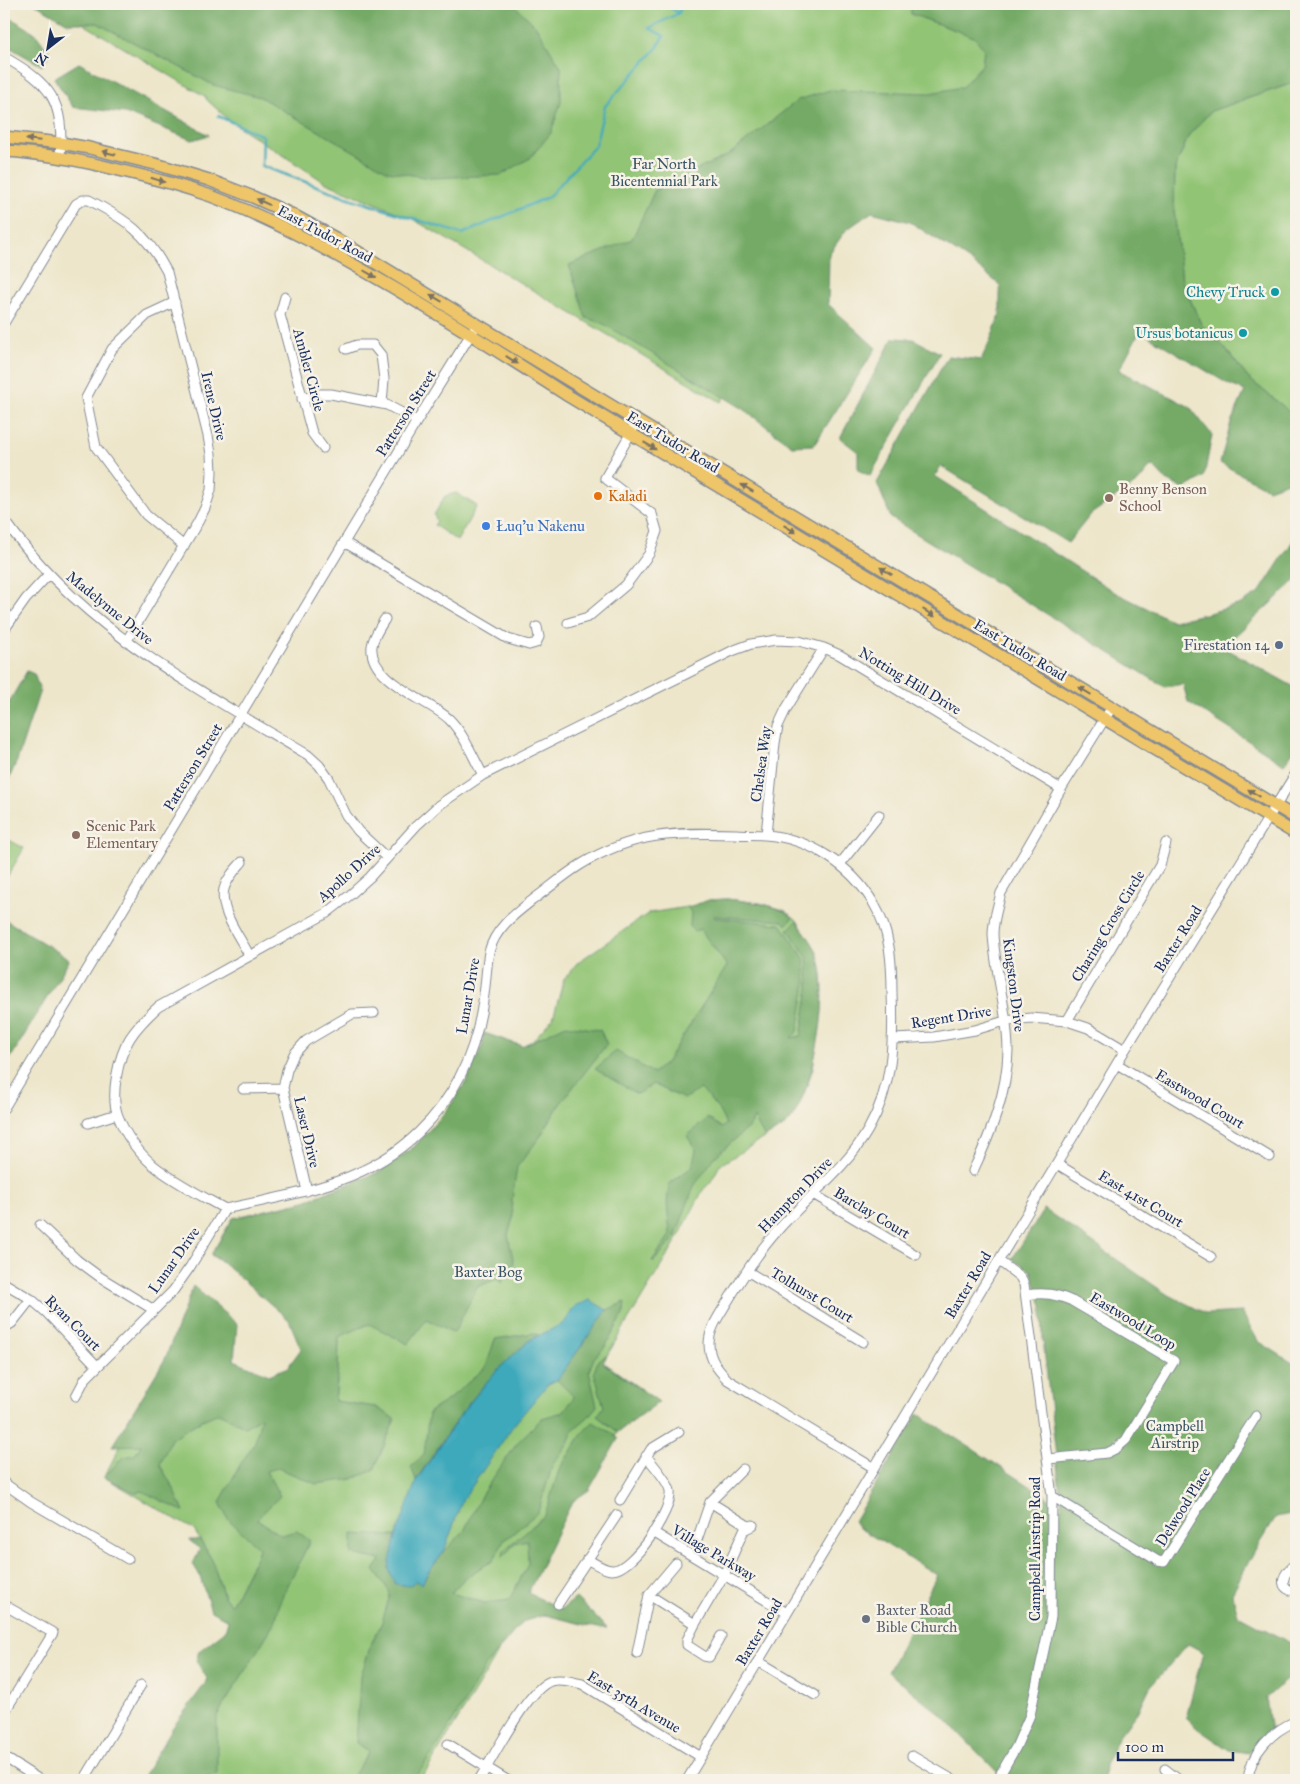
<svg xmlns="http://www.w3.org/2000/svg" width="1300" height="1784" font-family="'IM FELL Great Primer',serif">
<rect width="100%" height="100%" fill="#f7f3e8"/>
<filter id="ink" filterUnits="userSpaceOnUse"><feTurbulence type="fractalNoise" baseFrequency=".02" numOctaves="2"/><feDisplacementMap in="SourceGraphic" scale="10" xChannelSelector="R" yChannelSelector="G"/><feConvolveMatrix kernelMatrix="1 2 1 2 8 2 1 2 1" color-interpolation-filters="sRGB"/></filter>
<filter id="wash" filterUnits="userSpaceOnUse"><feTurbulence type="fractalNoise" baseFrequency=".0096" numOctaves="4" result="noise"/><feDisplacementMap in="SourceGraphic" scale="20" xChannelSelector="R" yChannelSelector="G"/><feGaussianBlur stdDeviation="1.12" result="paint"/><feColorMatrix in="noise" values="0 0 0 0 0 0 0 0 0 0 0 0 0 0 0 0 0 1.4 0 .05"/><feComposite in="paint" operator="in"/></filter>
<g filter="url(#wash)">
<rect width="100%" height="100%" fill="#ede6ca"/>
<path fill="#92c474" stroke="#567a69" d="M50,4H1296V65L857,180L721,402L411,218L326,183L230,121L206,99V97Z
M1296,82V419L1284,407L1248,378L1224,347L1201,324L1182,281L1174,210L1175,168L1189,135L1211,111Z
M456,493L477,506L457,541L434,525L437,521L434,515L445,496Z
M9,840L24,848L6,879L4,880V844Z
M727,899L760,903L784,910L796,919L816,950L822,986L820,1025L813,1068L805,1091L788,1123L720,1165L710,1183L703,1190L677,1240L603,1362L659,1402L619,1430L569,1508L523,1588L518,1607L497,1655L421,1780H144L215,1668L252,1564L231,1605L224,1597L212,1560L194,1530L104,1477L127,1433L183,1343L329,1417L342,1402L335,1401L338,1369L339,1341L211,1255L233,1218L305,1201L379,1172L414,1147L448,1109L466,1082L482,1047L484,1033L522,1046L532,1041L553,1018L564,979L578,962L649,913L694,906L709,900Z"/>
<path fill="#75aa66" stroke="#486c62" d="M35,4H513L535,25L561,67V102L551,133L530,158L501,175L430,178L388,171L260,97L213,85L97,23H68Z
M911,4H1296V82L1211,111L1189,135L1175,168L1174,210L1182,281L1201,324L1224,347L1248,378L1284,407L1296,419V479L1268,489L1220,463L1231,422L1245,391L1228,384L1140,331L1119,370L1190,407L1212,435L1204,477L1184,489L1166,480L1152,465L1138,482L1091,514L1068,543L941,466L935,476L1116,593L1173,621L1209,613L1241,604L1259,593L1296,536V580L1223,647L1296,688V748L1284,764L1188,702L1183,684L1165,687L891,518L877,483L948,356L981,360L992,336L1000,313V285L970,261L910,222L872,212L846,230L829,254L828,304L876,348L814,445L792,446L742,408L602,323L586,318L569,265L632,239L655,190L730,154L798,100L830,90L930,93L962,87L982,65L984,49L974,37L911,14Z
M4,14L34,32L50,53L42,66L4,44Z
M79,63L209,135L192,140L125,113L73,107L54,78Z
M893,338L913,339L940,353L870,476L858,470V452L840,438Z
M27,671L34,674L40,690L17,761L7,783H4V711Z
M727,899C750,902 774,903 793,917L786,925L783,921L714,916L716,919L717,918L781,924L804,958L806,984L798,1031L791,1038L801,1036L809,988L807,957L788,929L797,921C803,930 811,940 816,950C834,988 814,1088 790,1121C784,1128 772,1133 765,1138L754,1118L751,1125L715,1157L694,1186L675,1238L654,1261H652L670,1235L667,1203L669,1184L692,1167L696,1150L687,1136L708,1118L722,1128L726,1124L718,1109L701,1089L684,1099L653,1084L637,1094L595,1069L616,1051L653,1073L666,1063L727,966L700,929L694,932L690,926L691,913L688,907L709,900Z
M4,919L68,958L69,961L4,1069V1039L7,1033L4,1028Z
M566,1025L600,1030L607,1044L560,1104L540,1137L517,1167L512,1200L513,1218L508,1235L514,1263L501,1283L497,1279L477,1287L454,1333L427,1319L408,1344L369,1324L339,1337L338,1369L335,1401L376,1407L395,1419L374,1470L353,1479L316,1484L278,1468L266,1471L280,1496L257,1519L281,1535L297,1531L310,1541L281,1599L275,1622L217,1716V1774L191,1780H141L173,1727L208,1680L196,1661L199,1651L225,1631L228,1620L211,1611L199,1574L193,1564L200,1549L189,1540H200L212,1560L224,1597L231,1605L257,1555L259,1548L227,1518L220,1502L240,1465L255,1442L261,1417L245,1427L219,1413L200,1421L171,1439L160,1465L174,1489L184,1512L142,1491L136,1493L104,1477L123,1457L135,1455L141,1445L112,1446L165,1359L193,1286L237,1324L234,1360L269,1375L288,1367L301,1349L289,1320L220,1260L211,1255L233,1218L305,1201L379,1172L414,1147L448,1109L466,1082L482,1047L484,1033L522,1046Z
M1044,1209L1165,1293L1207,1314L1242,1312L1258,1341L1296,1365V1513L1276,1517L1255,1550L1232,1593L1238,1615L1296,1646V1667L1292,1675L1266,1698L1271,1732L1249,1753L1229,1750L1198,1729L1186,1718L1203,1652L1188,1644L1150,1687L1139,1710L1120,1734L1105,1765L1104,1780H1004V1779L939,1713L888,1672L937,1575L859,1528L854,1521L918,1414L1044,1495L1062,1510L1043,1340L1042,1306L1031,1271L1012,1259Z
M625,1302L624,1313L605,1347L594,1358L589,1371L597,1406L587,1418L574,1429L568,1443L553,1464L538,1512L510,1536L505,1539L493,1561L480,1568L463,1580L451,1593L485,1603L509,1600L528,1564L527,1540L515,1543L503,1557L504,1550L545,1515L559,1470L584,1431L593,1422L612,1433L618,1439L589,1490L573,1501L569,1508L528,1593L562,1609L576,1598L607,1628H598L545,1615L522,1622L487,1664L444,1736L414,1780H351L369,1751L356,1743L360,1679L371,1644L382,1622L390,1595L389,1591L374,1570L381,1560L352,1554V1534L396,1536L389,1569L422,1583L427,1574L444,1552L464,1531L482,1494L518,1442L542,1418L563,1412L574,1397L557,1380L607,1310Z
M534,1333L539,1335C527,1341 519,1350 509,1359C471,1394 445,1438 416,1480L411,1467L424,1455L429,1412L448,1400L486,1367L495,1339Z
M607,1355L603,1363L659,1402L618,1432L597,1416L604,1407L594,1372L598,1360Z"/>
<path fill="#3ca9bb" stroke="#2c6c8c" d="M590,1300L607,1310L557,1380L548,1384L513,1426L462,1501L444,1552L427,1574L422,1584L415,1581L410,1586L395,1584L389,1569L390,1561L396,1536L416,1481L463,1411L495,1372L530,1340L564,1323L575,1306Z"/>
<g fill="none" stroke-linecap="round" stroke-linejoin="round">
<path stroke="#3ca9bb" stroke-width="2.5" d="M664,4L679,13L682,4
M218,116L263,136L262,166L355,200L462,234L548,197L595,146L605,106L657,48L664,36L649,28L679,13"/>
</g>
</g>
<g filter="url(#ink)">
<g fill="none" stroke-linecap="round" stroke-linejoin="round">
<defs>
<path id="minor" d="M4,57C50,83 65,101 60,156
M285,297L280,315L312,433L323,448
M175,302L147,315L112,349L86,398L96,447L146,515L184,546
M4,323L76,204L83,200H89C127,220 147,234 167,272L208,436L211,454L212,472L211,490L205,508L198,522L126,642
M346,349L357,345H373L381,355L384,379L382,404
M302,399L320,394H331L387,405L417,421
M4,519C79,627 198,689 308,755L319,765L329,779L346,815L358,831L387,858
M344,542L508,639L529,645L536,643L539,637L537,627
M385,619C380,627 373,637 372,646C368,681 429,700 449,719C464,734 473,757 483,775
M568,623L588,617L626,585L649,554L657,531L652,514L605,478L637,422
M4,630L26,599L49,574
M766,835L775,743L778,726L786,709L824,648
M242,862C235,870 227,878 224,889C219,911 240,937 249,955
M840,864L879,815
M1067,1021L1160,865L1166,843
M894,1039L934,1037L975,1030L1005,1021L1031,1018L1067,1021L1088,1028L1125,1050
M1117,1064L1270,1157
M243,1089L283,1088
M4,1108L417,421L474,329
M88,1123L117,1114
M1057,1164L1211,1257
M973,1171C991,1133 1007,1093 1008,1051C1008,1012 995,973 993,934C993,920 998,906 1001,893L1061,789L1112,707
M307,1191L283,1088L287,1070L294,1054L306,1041L352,1014L374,1013
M813,1194L916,1255
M225,1209C202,1196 174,1182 153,1165C138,1152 125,1134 118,1116C110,1095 118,1057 130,1038C137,1027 147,1017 158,1007L327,913L350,895L370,877L416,826L439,805L483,775L732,651L751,644L776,640L799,641L824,648L840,655L1061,789
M40,1225L77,1260L100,1277L154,1310
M747,1271L863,1342
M4,1283L31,1299L46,1312L97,1366
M1026,1295C1044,1292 1056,1294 1072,1301L1174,1361L1126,1440L1117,1448L1107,1453L1048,1459
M4,1328L12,1323L31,1299
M76,1396L85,1379L173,1291L190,1267L225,1209C294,1194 366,1184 419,1132C455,1097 476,1051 483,1001C486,985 486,968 489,952C495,928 516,913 534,899C549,888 564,875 580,865C633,832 676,832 736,834C746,835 755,834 765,835C809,838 851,865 874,904C890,931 892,962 892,993C894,1042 893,1086 868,1130C845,1170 808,1196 778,1230C759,1251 744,1275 729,1299C721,1313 709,1328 709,1344C709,1359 718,1370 728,1380L874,1468
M4,1483L31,1502L128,1559
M1052,1496L1158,1561L1164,1562L1256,1416
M620,1500L651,1449L679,1432
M710,1502L750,1527
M653,1532L787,1613
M697,1540L710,1502L743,1469
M587,1559C594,1563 604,1570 612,1570C632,1571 673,1510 670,1491C669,1483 652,1463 646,1456
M1296,1564C1283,1571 1276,1590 1296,1591
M649,1595L695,1624
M558,1604L617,1515
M4,1605L53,1633L4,1713
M721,1636L709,1657L704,1656L687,1645V1640L695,1624L724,1575L744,1530L753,1525
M637,1653L649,1595L676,1563
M758,1661L815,1695
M448,1744L507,1780
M912,1756L953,1780
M4,1757L40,1780
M1165,1769L1179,1780
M84,1780L141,1685
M479,1780C493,1758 528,1688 551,1681C561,1678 572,1682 582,1684L701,1757
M687,1780L1125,1050L1296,773
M997,1780L1016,1747L1030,1715L1051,1617L1052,1496L1024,1284L1020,1277L999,1261
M1248,1780C1250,1753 1272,1731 1296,1721"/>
<path id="major" d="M4,137L61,143L89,148L159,165L209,180L253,197L293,215L335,238L572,382L1296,818
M4,151C45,153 84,161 123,171C153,178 182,186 211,196C275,220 334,253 394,288C451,322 508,357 565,394L1296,834"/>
</defs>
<use href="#minor" stroke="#848a94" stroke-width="11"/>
<use href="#major" stroke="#848a94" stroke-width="14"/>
<use href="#minor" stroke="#fff" stroke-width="9"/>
<use href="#major" stroke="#eec569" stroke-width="11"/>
</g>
<defs><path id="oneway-solid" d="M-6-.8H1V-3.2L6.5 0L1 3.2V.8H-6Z" transform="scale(1.25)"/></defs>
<g fill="#7a7263">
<use href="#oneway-solid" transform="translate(33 140) rotate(-174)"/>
<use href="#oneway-solid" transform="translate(109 153) rotate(-166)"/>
<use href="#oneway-solid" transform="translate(158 180) rotate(17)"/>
<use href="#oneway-solid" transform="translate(263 202) rotate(-155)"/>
<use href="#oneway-solid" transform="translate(370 274) rotate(30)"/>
<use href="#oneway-solid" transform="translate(436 298) rotate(-149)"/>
<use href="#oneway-solid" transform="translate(512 360) rotate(33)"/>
<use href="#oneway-solid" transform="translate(650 446) rotate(31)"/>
<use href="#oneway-solid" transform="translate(747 488) rotate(-149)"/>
<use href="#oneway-solid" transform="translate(790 529) rotate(31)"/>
<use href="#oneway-solid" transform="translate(886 571) rotate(-149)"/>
<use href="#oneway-solid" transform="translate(929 613) rotate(31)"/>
<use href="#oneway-solid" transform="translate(1085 691) rotate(-149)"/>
<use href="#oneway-solid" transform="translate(1254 793) rotate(-149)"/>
</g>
</g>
<g fill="#0f9aa8" stroke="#f7f3e8" stroke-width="2">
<circle cx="1275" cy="292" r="5"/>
<circle cx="1243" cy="333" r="5"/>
</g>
<circle fill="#e8710a" stroke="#f7f3e8" stroke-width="2" cx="598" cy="496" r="5"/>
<g fill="#8d6e63" stroke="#f7f3e8" stroke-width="2">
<circle cx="1109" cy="498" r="5"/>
<circle cx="76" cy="835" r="5"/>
</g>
<circle fill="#3f7fe0" stroke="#f7f3e8" stroke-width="2" cx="486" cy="526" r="5"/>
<circle fill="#5c6f8a" stroke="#f7f3e8" stroke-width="2" cx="1279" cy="645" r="5"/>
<circle fill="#6b7280" stroke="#f7f3e8" stroke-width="2" cx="866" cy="1619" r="5"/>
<g text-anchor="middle" stroke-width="5" stroke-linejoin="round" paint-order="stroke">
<g font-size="15" fill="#395464" stroke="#f7f3e8">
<text x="664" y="169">Far North<tspan x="664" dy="17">Bicentennial Park</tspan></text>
<text x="488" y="1277">Baxter Bog</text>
<text x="1175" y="1431">Campbell<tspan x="1175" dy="17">Airstrip</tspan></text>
</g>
<g font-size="15" fill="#1b2f5e" stroke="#f7f3e8">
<text transform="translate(325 234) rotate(28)" y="5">East Tudor Road</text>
<text transform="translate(309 370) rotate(75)" y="5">Ambler Circle</text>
<text transform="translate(214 406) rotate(77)" y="5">Irene Drive</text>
<text transform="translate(406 413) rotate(-58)" y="5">Patterson Street</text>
<text transform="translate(673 442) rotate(31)" y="5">East Tudor Road</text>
<text transform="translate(110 608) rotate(39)" y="5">Madelynne Drive</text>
<text transform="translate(1020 650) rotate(31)" y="5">East Tudor Road</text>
<text transform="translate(910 681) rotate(31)" y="5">Notting Hill Drive</text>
<text transform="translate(761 764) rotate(-82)" y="5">Chelsea Way</text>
<text transform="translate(193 767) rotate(-59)" y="5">Patterson Street</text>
<text transform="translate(349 873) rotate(-42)" y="5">Apollo Drive</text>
<text transform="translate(1108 926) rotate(-59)" y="5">Charing Cross Circle</text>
<text transform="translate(1178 939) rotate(-58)" y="5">Baxter Road</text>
<text transform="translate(1014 985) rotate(83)" y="5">Kingston Drive</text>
<text transform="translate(468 996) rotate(-80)" y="5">Lunar Drive</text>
<text transform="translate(951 1017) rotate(-9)" y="5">Regent Drive</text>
<text transform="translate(1200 1099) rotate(31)" y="5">Eastwood Court</text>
<text transform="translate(307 1132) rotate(77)" y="5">Laser Drive</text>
<text transform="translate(795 1195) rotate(-46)" y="5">Hampton Drive</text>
<text transform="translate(1141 1199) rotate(31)" y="5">East 41st Court</text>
<text transform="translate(872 1213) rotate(31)" y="5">Barclay Court</text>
<text transform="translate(174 1260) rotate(-55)" y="5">Lunar Drive</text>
<text transform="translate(968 1285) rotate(-59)" y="5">Baxter Road</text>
<text transform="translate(812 1295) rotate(31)" y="5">Tolhurst Court</text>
<text transform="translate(1133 1321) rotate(31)" y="5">Eastwood Loop</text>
<text transform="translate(73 1323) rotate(45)" y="5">Ryan Court</text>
<text transform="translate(1183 1507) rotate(-58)" y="5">Delwood Place</text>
<text transform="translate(1035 1549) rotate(-90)" y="5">Campbell Airstrip Road</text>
<text transform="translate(714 1553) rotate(31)" y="5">Village Parkway</text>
<text transform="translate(759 1632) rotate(-59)" y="5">Baxter Road</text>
<text transform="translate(634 1702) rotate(31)" y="5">East 35th Avenue</text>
</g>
<g font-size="15" fill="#0d838f" stroke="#f7f3e8" text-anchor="end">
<text x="1265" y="297">Chevy Truck</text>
<text x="1233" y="338">Ursus botanicus</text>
</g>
<g font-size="15" fill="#785e54" stroke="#f7f3e8" text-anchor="start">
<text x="1119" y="494">Benny Benson<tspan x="1119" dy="17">School</tspan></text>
<text x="86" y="831">Scenic Park<tspan x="86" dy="17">Elementary</tspan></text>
</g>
<g font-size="15" fill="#c56008" stroke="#f7f3e8" text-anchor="start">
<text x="608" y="501">Kaladi</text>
</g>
<g font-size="15" fill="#366cbe" stroke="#f7f3e8" text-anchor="start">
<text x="496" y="531">Łuq’u Nakenu</text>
</g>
<g font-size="15" fill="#4e5e75" stroke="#f7f3e8" text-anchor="end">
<text x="1269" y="650">Firestation 14</text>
</g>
<g font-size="15" fill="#5b616d" stroke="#f7f3e8" text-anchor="start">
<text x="876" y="1615">Baxter Road<tspan x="876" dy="17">Bible Church</tspan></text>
</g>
</g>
<rect width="1300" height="1784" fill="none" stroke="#f7f3e8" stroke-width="20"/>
<g transform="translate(48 48) rotate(211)" stroke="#f7f3e8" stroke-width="4" paint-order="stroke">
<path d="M0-4L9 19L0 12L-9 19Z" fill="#1b2f5e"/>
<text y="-8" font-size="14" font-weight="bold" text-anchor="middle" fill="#1b2f5e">N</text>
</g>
<path d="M1118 1752v8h115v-8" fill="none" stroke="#1b2f5e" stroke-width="2.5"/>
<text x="1125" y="1752" font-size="15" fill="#1b2f5e" stroke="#f7f3e8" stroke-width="4" paint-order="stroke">100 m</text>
</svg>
